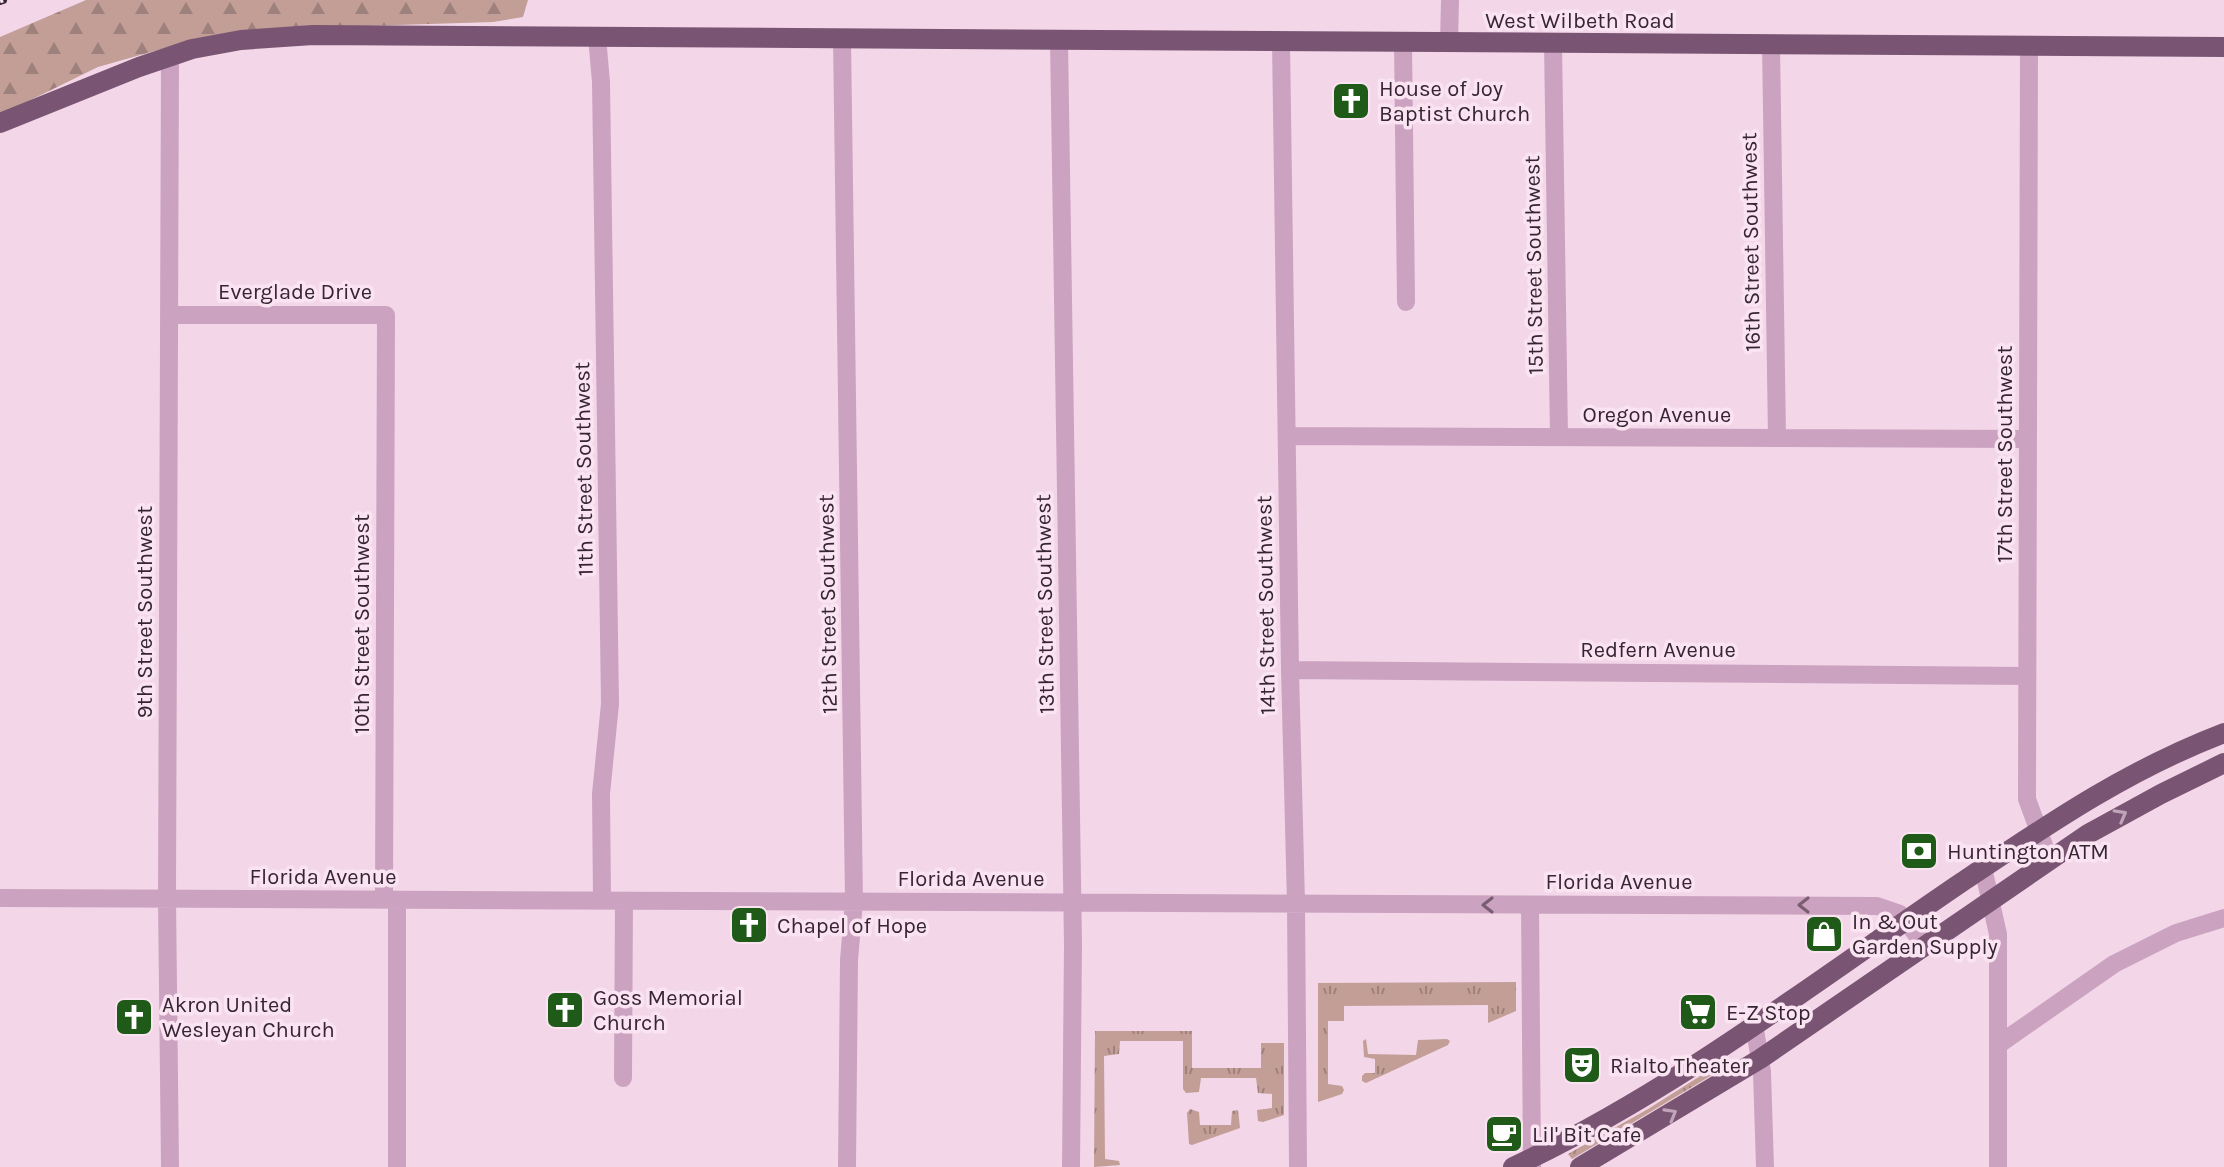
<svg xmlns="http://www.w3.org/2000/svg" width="2224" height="1167" font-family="Karla,sans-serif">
<defs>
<pattern id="grass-tufts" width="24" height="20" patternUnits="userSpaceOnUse" patternTransform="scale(2)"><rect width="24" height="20" fill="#c29e97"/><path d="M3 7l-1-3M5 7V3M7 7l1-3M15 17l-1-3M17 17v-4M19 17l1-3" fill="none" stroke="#9e817c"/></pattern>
<pattern id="forest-firs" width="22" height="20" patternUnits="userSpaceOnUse" patternTransform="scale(2)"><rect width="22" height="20" fill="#c29e97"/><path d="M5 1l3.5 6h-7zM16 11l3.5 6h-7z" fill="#9e817c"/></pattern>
</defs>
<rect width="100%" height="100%" fill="#f3d7e9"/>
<path fill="url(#grass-tufts)" d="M1516,982V1011L1488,1023V1005L1344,1006V1021H1328V1084L1342,1086L1344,1090L1342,1094L1318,1102V983Z
M1095,1031H1192V1068H1261V1043H1284V1115L1263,1122L1258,1121L1257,1110L1272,1108V1094L1258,1093L1256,1078H1201L1199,1092L1186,1093L1183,1089V1041H1120L1119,1054L1104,1056L1105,1159L1119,1161L1120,1165L1094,1167Z
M1366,1039L1368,1054L1416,1055L1418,1040L1447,1039L1450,1041L1448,1045L1366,1083L1362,1081V1076L1365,1073H1375V1059L1364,1057L1363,1041Z
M1724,1061L1727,1066L1572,1159L1568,1154L1648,1109Z
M1190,1109L1199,1112L1200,1125H1231L1232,1111L1238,1110L1240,1128L1192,1145L1189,1144L1187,1113Z"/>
<path fill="url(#forest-firs)" d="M86,0H528L523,17L493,22L302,28L179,44L98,67L0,115V37Z"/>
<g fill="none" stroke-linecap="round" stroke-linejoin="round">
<path stroke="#cba3c0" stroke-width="18" d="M597,37L601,82L610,704L601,794L602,901
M842,39L854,901L849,960L847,1167
M1059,40L1073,944L1071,1167
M1281,42L1290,670L1296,903L1298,1167
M1403,42L1406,302
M1449,43L1450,0
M1553,44L1559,437
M1771,45L1777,438
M2029,45L2027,799L2049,859
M170,58L167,898L170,1167
M169,315H386L384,900
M1287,436L2027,439
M1290,670L2027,676
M1983,868L1998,934V1167
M0,898L1877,906L1900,914L1925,945
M397,900V1167
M1530,905L1532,1167
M1754,1024L1762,1072L1765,1167
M1998,1045L2114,964L2176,933L2224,918
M623,1078L624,901"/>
<path stroke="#795573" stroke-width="20" d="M0,123L139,67L192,49L241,40L313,35L2224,47
M1513,1167C1673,1092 1816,981 1962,882C2047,825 2127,770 2224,733
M1580,1167L1760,1059L2088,834L2161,794L2224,763"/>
<defs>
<path id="rail" d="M0,1L3,0"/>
</defs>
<use href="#rail" stroke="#362533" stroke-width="8"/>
<use href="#rail" stroke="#fae4f2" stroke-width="5" stroke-dasharray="15" stroke-linecap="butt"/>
</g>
<defs><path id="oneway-chevron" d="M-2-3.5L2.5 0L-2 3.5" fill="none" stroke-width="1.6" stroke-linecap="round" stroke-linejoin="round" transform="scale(2)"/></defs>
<g stroke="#c0a4b9">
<use href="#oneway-chevron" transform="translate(2121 815) rotate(-29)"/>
<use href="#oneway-chevron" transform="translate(1671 1114) rotate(-30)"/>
</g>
<g stroke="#795e72">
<use href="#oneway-chevron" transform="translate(1488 905) rotate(-180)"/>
<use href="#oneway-chevron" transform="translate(1804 905) rotate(180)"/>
</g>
<defs>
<symbol id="church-square" viewBox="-11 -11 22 22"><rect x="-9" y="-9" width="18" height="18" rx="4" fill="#1f5a18" stroke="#fae4f2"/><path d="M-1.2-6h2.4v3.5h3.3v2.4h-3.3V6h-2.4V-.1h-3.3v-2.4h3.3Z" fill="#fff"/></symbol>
<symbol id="bank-square" viewBox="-11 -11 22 22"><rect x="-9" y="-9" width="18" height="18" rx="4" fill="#1f5a18" stroke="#fae4f2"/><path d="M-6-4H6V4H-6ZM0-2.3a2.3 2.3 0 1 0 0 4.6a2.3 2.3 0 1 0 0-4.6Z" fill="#fff"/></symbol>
<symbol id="shop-square" viewBox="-11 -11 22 22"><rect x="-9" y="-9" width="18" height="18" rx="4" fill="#1f5a18" stroke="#fae4f2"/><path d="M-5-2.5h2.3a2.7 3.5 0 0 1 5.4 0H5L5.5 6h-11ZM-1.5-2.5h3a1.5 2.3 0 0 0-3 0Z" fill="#fff"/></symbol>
<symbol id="supermarket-square" viewBox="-11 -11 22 22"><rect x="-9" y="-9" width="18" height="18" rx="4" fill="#1f5a18" stroke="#fae4f2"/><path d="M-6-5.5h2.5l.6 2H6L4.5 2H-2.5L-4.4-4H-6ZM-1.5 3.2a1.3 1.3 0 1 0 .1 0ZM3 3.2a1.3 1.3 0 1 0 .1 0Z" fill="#fff"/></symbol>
<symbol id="theatre-square" viewBox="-11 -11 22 22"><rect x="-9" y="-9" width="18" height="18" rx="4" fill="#1f5a18" stroke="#fae4f2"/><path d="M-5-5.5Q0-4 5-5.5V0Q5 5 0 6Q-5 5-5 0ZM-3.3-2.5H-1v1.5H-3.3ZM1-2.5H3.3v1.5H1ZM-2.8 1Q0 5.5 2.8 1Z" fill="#fff"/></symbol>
<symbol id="cafe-square" viewBox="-11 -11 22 22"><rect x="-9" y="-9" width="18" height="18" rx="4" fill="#1f5a18" stroke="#fae4f2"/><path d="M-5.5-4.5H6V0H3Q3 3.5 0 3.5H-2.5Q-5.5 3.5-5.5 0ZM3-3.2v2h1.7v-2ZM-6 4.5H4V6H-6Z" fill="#fff"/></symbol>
</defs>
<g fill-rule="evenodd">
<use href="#church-square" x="1329" y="79" width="44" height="44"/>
<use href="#bank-square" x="1897" y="829" width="44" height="44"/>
<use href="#church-square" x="727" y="903" width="44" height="44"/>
<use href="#shop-square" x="1802" y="912" width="44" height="44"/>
<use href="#church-square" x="543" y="988" width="44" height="44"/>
<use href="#supermarket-square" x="1676" y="990" width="44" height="44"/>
<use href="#church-square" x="112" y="995" width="44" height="44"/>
<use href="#theatre-square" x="1560" y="1043" width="44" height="44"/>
<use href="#cafe-square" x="1482" y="1112" width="44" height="44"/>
</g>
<g text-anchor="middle" stroke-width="7" stroke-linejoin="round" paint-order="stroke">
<g font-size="22" fill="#362533" stroke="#fae4f2">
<text x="1580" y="28">West Wilbeth Road</text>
<text transform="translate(1750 242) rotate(-91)" y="8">16th Street Southwest</text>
<text transform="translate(1533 265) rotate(-91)" y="8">15th Street Southwest</text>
<text x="295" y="299">Everglade Drive</text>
<text x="1657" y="422">Oregon Avenue</text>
<text transform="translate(2004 454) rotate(-90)" y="8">17th Street Southwest</text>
<text transform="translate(583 469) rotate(-91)" y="8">11th Street Southwest</text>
<text transform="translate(827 604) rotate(-91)" y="8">12th Street Southwest</text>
<text transform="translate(1044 604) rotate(-91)" y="8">13th Street Southwest</text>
<text transform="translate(1265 605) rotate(-91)" y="8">14th Street Southwest</text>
<text transform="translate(144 612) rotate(-90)" y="8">9th Street Southwest</text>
<text transform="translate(361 624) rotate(-90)" y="8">10th Street Southwest</text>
<text x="1658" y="657">Redfern Avenue</text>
<text x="323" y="884">Florida Avenue</text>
<text x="971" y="886">Florida Avenue</text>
<text x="1619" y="889">Florida Avenue</text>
</g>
<g font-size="22" fill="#362533" stroke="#fae4f2" text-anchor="start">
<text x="1379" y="96">House of Joy<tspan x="1379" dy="25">Baptist Church</tspan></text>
<text x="1947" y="859">Huntington ATM</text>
<text x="1852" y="929">In &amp; Out<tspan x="1852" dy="25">Garden Supply</tspan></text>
<text x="777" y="933">Chapel of Hope</text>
<text x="593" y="1005">Goss Memorial<tspan x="593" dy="25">Church</tspan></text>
<text x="162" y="1012">Akron United<tspan x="162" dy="25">Wesleyan Church</tspan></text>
<text x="1726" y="1020">E-Z Stop</text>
<text x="1610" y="1073">Rialto Theater</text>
<text x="1532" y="1142">Lil' Bit Cafe</text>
</g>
</g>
</svg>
